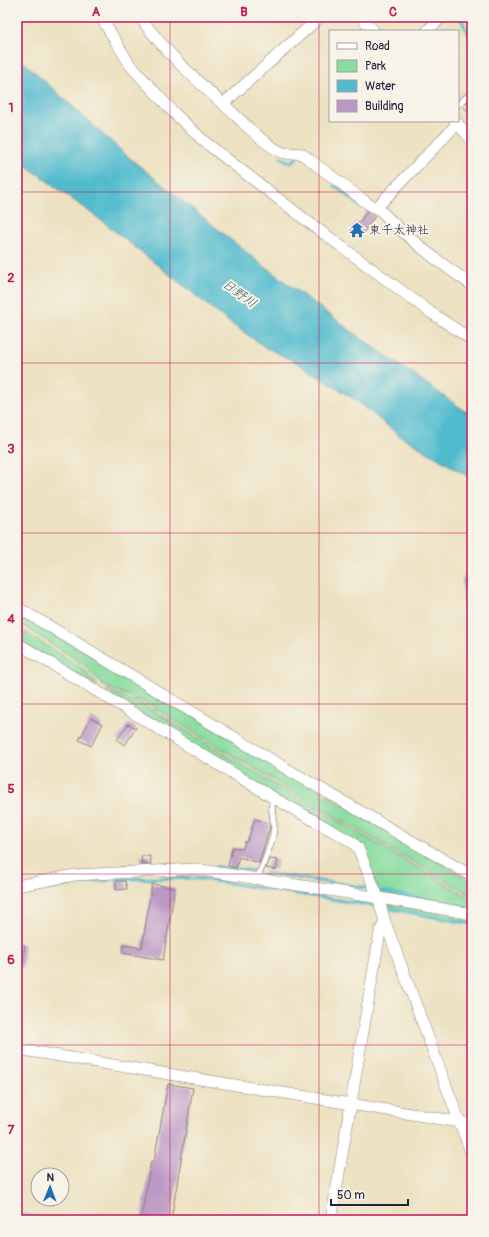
<svg xmlns="http://www.w3.org/2000/svg" width="489" height="1237" font-family="Pangolin,'Klee One',sans-serif">
<rect width="100%" height="100%" fill="#f7f3e8"/>
<filter id="ink" filterUnits="userSpaceOnUse"><feTurbulence type="fractalNoise" baseFrequency=".025" numOctaves="2"/><feDisplacementMap in="SourceGraphic" scale="8" xChannelSelector="R" yChannelSelector="G"/><feConvolveMatrix kernelMatrix="1 2 1 2 8 2 1 2 1" color-interpolation-filters="sRGB"/></filter>
<filter id="wash" filterUnits="userSpaceOnUse"><feTurbulence type="fractalNoise" baseFrequency=".012" numOctaves="4" result="noise"/><feDisplacementMap in="SourceGraphic" scale="16" xChannelSelector="R" yChannelSelector="G"/><feGaussianBlur stdDeviation="0.9" result="paint"/><feColorMatrix in="noise" values="0 0 0 0 0 0 0 0 0 0 0 0 0 0 0 0 0 1.4 0 .05"/><feComposite in="paint" operator="in"/></filter>
<g filter="url(#wash)">
<rect width="100%" height="100%" fill="#ece1c0"/>
<path fill="#88dda0" stroke="#55806e" d="M17,609L472,882V896L305,799L142,701L104,686L83,664L17,622Z
M17,627L76,664L82,668L98,686L17,641Z
M107,690L140,703L155,712L281,788L472,899V911L380,894L361,849L106,691Z
M390,905L472,918V923L387,908Z"/>
<path fill="#51bbce" stroke="#3a6e84" d="M17,56L127,156L261,264L358,336L472,416V479L399,435L357,401L321,378L298,363L267,348L229,322L101,220L17,159Z
M466,575L471,577L472,583V626L464,601L463,580Z"/>
<g fill="none" stroke-linecap="round" stroke-linejoin="round">
<path stroke="#51bbce" stroke-width="3" d="M460,17L472,41
M458,101L472,89
M280,157L291,163L297,157
M335,186L362,207
M120,867L174,865
M216,867L256,871
M266,873L372,889
M114,879L179,878L203,879L376,906
M381,891L463,906
M17,894L88,882L109,880
M391,909L472,924
M17,1214L54,1220"/>
</g>
<g id="blocks">
<path fill="#bc98c5" d="M469,100L472,103V116L463,106Z
M367,211L375,216L359,238L351,230V229L356,222L358,224Z
M91,718L103,724L91,746L79,740Z
M128,724L136,728L125,745L117,740Z
M255,819L270,824L269,830L259,863L239,857L236,868L228,866L232,847L243,849L245,841L247,842Z
M141,856H150L151,864L142,865Z
M270,859L278,860L276,870L266,868Z
M116,881H125L127,889L116,890Z
M152,884L175,888L163,960L122,953L123,945L142,948Z
M17,944L25,945L22,968H17Z
M168,1084L193,1088L171,1220H141L151,1161H154Z"/>
</g>
</g>
<g filter="url(#ink)">
<use href="#blocks" fill-opacity="0" stroke="#87827e" stroke-width="1"/>
<g fill="none" stroke-linecap="round" stroke-linejoin="round">
<defs>
<path id="lane" d="M458,105L472,92
M257,878C263,866 273,841 274,828C274,817 269,807 274,798"/>
<path id="street" d="M101,17L130,65L175,114L206,143L311,224L430,312L472,340
M140,17C166,54 201,84 234,114C248,127 263,143 281,152C288,155 295,152 302,154L367,203L373,207H377C405,236 438,262 472,285
M361,17L374,31
M427,31L442,17
M223,104L320,17
M455,121L472,140
M377,207L457,124
M17,607L292,772L472,876
M17,643L274,798L352,842L358,848L378,897L385,922L472,1155
M17,886L75,875L195,869L380,898L472,914
M17,1049L472,1124
M331,1220L380,932L385,922"/>
</defs>
<use href="#lane" stroke="#87827e" stroke-width="7"/>
<use href="#street" stroke="#87827e" stroke-width="12"/>
<use href="#lane" stroke="#fff" stroke-width="5.5"/>
<use href="#street" stroke="#fff" stroke-width="11"/>
</g>
</g>
<path fill="none" stroke="#c2185b" stroke-width="1" stroke-opacity="0.55" d="M170,17V1220M319,17V1220M17,192H472M17,363H472M17,533H472M17,704H472M17,874H472M17,1045H472"/>
<defs>
<symbol id="temple-bare" viewBox="-9 -9 18 18"><path d="M0-6L5-2H3V0L6.5 2.5H4V6H1.5V3h-3V6H-4V2.5H-6.5L-3 0V-2H-5Z" fill="#1f6fb2" stroke="#f7f3e8" stroke-width="2.5" paint-order="stroke"/></symbol>
</defs>
<g fill-rule="evenodd">
<use href="#temple-bare" x="346" y="219" width="22" height="22"/>
</g>
<g text-anchor="middle" stroke-width="4" stroke-linejoin="round" paint-order="stroke">
<g font-size="12" fill="#22223b" stroke="#f7f3e8" text-anchor="start">
<text x="369" y="234">東千太神社</text>
</g>
<g font-size="13" font-style="italic" fill="#32586e" stroke="#f7f3e8">
<text transform="translate(240 293) rotate(36)" y="5">日野川</text>
</g>
</g>
<rect width="489" height="1237" fill="none" stroke="#f7f3e8" stroke-width="44"/>
<rect x="329" y="30" width="130" height="92" fill="#f7f3e8" stroke="#a29fa3"/>
<rect x="337" y="43" width="20" height="6" fill="#ffffff" stroke="#a29fa3"/>
<text x="365" y="50" font-size="12" fill="#22223b">Road</text>
<rect x="337" y="60" width="20" height="12" fill="#88dda0" stroke="#a29fa3"/>
<text x="365" y="70" font-size="12" fill="#22223b">Park</text>
<rect x="337" y="80" width="20" height="12" fill="#51bbce" stroke="#a29fa3"/>
<text x="365" y="90" font-size="12" fill="#22223b">Water</text>
<rect x="337" y="100" width="20" height="12" fill="#bc98c5" stroke="#a29fa3"/>
<text x="365" y="110" font-size="12" fill="#22223b">Building</text>
<g transform="translate(50 1187) rotate(1)"><circle r="19" fill="#f7f3e8" stroke="#a29fa3"/>
<path d="M0-3L7 15L0 10L-7 15Z" fill="#1f6fb2"/>
<text y="-6" font-size="11" font-weight="bold" text-anchor="middle" fill="#22223b">N</text>
</g>
<path d="M331 1199v6h77v-6" fill="none" stroke="#22223b" stroke-width="2"/>
<text x="337" y="1199" font-size="12" fill="#22223b" stroke="#f7f3e8" stroke-width="3" paint-order="stroke">50 m</text>
<rect x="22" y="22" width="445" height="1193" fill="none" stroke="#c2185b" stroke-width="1.5"/>
<g font-size="13" text-anchor="middle" font-weight="bold" fill="#c2185b">
<text x="96" y="16">A</text>
<text x="244" y="16">B</text>
<text x="393" y="16">C</text>
<text x="11" y="112">1</text>
<text x="11" y="282">2</text>
<text x="11" y="453">3</text>
<text x="11" y="623">4</text>
<text x="11" y="793">5</text>
<text x="11" y="964">6</text>
<text x="11" y="1134">7</text>
</g>
</svg>
